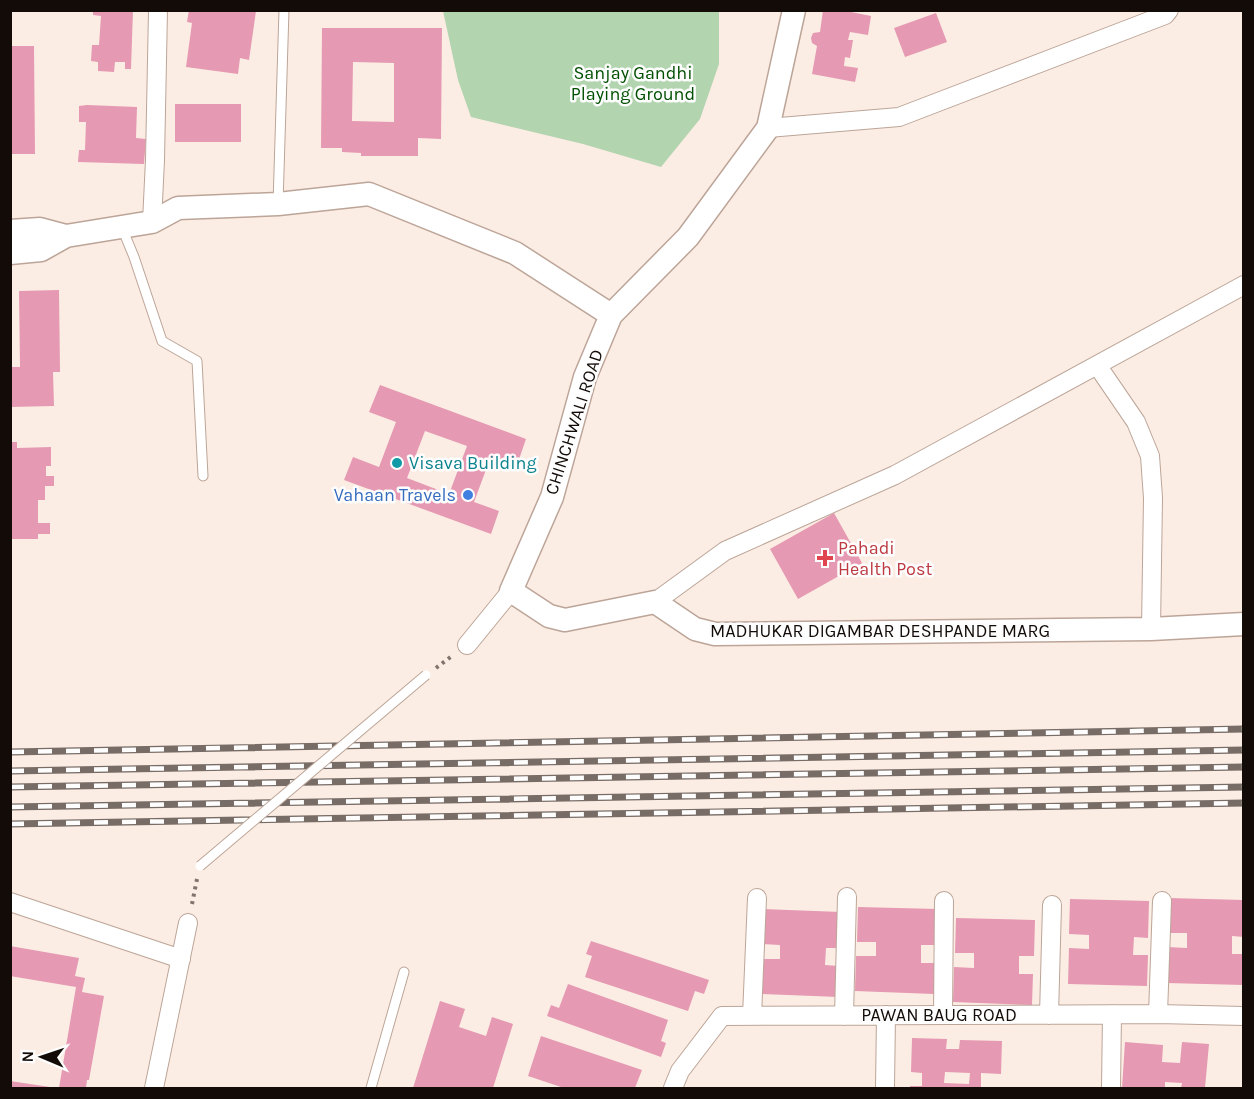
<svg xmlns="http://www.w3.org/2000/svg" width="1254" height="1099" font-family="Karla,sans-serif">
<rect width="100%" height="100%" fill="#fcede4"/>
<path fill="#b2d4af" d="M443,11H719V64L700,119L661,167L583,144L471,117L458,80Z"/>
<path fill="#e599b2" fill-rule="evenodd" d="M93,10H133L131,69H125V62H115L114,72L98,71V62L91,61L92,45H99L101,16L93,15Z
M189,10L256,11L249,60L240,58L238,74L186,67L192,23L187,22Z
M823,10H841L871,16L868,35L850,32L848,40H853L850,58L845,57L844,66L858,68L855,82L812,74L817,46L812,43L811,38L813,33L820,32Z
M936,13L947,42L905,57L894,28Z
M322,28H442L441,139L418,138V156H361V153L342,152V148H321ZM353,62L394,63V122L352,121Z
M10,46H34L35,154H10Z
M175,104H241V142H175Z
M87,105L137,107L136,138L146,139L144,164L78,162L79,150H85L86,122H79V106Z
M59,290L60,372H53L54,406L10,407V367H20L19,291Z
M380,385L526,439L516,468L490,459L474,502L499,511L491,534L344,480L353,457L379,467L396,422L369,412ZM425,431L467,446L449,494L407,478Z
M10,442H17V448L51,447V466H46V476H54V486H45V500H38V523H50V534H38V539H10Z
M834,513L862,563L798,599L770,549Z
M1168,898L1244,900V937L1232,936V954H1244V985L1166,983L1167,947L1187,948V933H1168Z
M1070,899L1149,901L1148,938L1134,937L1133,955H1148L1147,986L1068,984L1069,948L1089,949V935L1069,934Z
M858,907L937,909L935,945H921V963H935L934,994L855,991L856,956H876V942H857Z
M762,909L841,912L840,948H826L825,965L839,966V997L760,994V959H780V945L761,944Z
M956,918L1035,920L1034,956H1019V974H1033L1032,1005L953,1002L954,967L974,968V953H955Z
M591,941L709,980L704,994L695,991L688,1011L585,977L592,956L586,954Z
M10,946L79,958L75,976L85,978L82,992L104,996L89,1080H87L86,1088H59L76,987L10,976Z
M568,984L668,1020L661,1041L666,1043L661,1057L547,1016L551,1005L559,1008Z
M440,1001L465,1009L459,1027L486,1036L492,1017L513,1024L493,1088H413Z
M541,1036L642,1070L635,1088H564L528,1076Z
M912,1038L947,1039L946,1049H959L960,1040L1002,1041L1001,1074L981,1073V1088H910V1086H922V1073L911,1072ZM945,1072L970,1073L969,1084L944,1083Z
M1125,1042L1163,1045L1162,1062L1180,1063L1182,1042L1209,1044L1205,1088H1181L1182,1083L1165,1082V1088H1122Z
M10,1081L50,1087V1088H10Z"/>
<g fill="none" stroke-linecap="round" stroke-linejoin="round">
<defs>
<path id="service" d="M278,204L284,10
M122,228L134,257L162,341L197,361L203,476
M371,1088L404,972"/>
<path id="minor" d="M768,128L899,117L1165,15L1169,10
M152,222L155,160L158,10
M1097,365L1136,422L1150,456L1153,498L1151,629
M655,602L725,551L895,475L1244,285
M467,645L511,591
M10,902L181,959
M1158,1014L1162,901
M943,1015L944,901
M1049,1015L1052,905
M752,1016L757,898
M844,1016L847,897
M154,1088L188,923
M673,1088L680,1071L722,1016L1158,1014L1244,1016
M885,1088L886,1015
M1111,1088L1112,1014"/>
<path id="tertiary" d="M794,10L768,128L688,237L611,315L585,377L552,497L511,591L549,616L565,620L655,602L695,629L715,634L1151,629L1244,624
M10,231L40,229L66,236L41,250L10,253
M66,236L152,222L178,208L278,204L369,194L515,253L611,315"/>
</defs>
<use href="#service" stroke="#bca598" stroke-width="11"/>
<use href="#minor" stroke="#bca598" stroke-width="20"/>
<use href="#tertiary" stroke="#bca598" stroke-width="25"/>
<path stroke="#7f746e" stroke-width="4" stroke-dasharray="3 4.5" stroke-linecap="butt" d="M436,668L452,656
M192,904L197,879"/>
<use href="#service" stroke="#fff" stroke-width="9"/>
<use href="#minor" stroke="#fff" stroke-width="18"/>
<use href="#tertiary" stroke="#fff" stroke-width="22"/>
<defs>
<path id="rail" d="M10,752L1244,729
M10,771L1244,750
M10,787L1244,767
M10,807L1244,787
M10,824L1244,803"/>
</defs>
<use href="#rail" stroke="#776c66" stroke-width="7"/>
<use href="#rail" stroke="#fdfdfd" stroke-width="4.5" stroke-dasharray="14" stroke-linecap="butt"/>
<defs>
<path id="service-bridge" d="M200,866L426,675"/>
</defs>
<use href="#service-bridge" stroke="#bca598" stroke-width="11" stroke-linecap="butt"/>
<use href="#service-bridge" stroke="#fff" stroke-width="9"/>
</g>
<circle fill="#0f9aa8" stroke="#fdfdfd" stroke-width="2" cx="397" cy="463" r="6"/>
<circle fill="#3f7fe0" stroke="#fdfdfd" stroke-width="2" cx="468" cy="495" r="6"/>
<path fill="#e0444e" stroke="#fdfdfd" stroke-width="2" d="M822 549h6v6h6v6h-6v6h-6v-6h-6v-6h6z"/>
<g text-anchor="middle" stroke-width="5" stroke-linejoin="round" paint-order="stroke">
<g font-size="18" fill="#004f00" stroke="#fdfdfd">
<text x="633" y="79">Sanjay Gandhi<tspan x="633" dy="21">Playing Ground</tspan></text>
</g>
<g font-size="18" fill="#120b07" stroke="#fdfdfd">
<text transform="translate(574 422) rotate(-72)" y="6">CHINCHWALI ROAD</text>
<text x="880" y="637">MADHUKAR DIGAMBAR DESHPANDE MARG</text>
<text x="939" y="1021">PAWAN BAUG ROAD</text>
</g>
<g font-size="18" fill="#0d838f" stroke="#fdfdfd" text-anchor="start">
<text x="409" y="469">Visava Building</text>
</g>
<g font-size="18" fill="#366cbe" stroke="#fdfdfd" text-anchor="end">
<text x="456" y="501">Vahaan Travels</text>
</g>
<g font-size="18" fill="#be3a42" stroke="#fdfdfd" text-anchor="start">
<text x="838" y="554">Pahadi<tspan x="838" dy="21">Health Post</tspan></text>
</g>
</g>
<rect width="1254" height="1099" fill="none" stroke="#120b07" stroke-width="24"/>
<g transform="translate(42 1057) rotate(272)" stroke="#fdfdfd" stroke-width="4.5" paint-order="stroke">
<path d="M0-4.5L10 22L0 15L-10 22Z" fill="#120b07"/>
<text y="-9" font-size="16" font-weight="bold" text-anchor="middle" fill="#120b07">N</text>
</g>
</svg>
